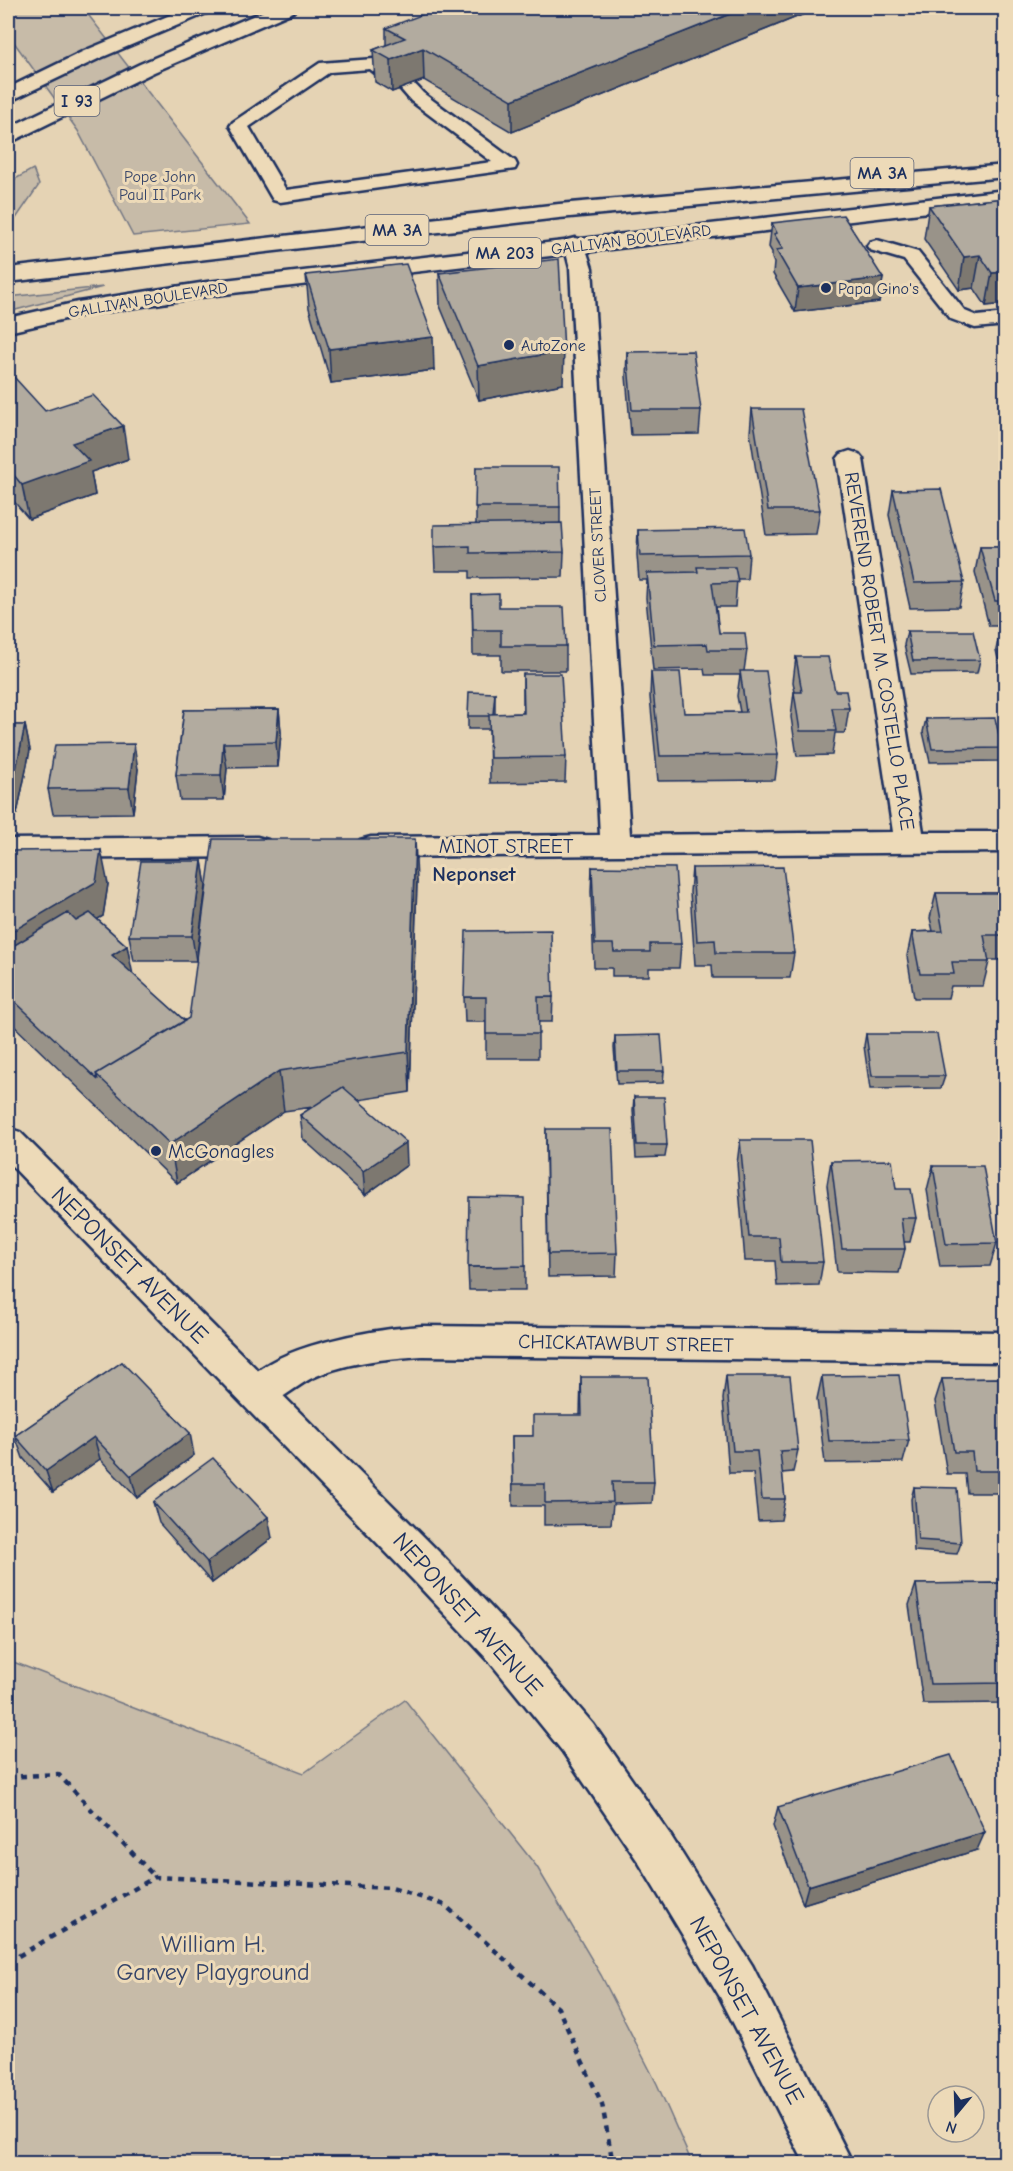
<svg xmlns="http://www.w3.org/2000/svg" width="1013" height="2171" font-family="'Comic Neue',sans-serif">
<rect width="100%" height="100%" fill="#e5d3b4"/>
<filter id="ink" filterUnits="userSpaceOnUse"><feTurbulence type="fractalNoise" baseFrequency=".0167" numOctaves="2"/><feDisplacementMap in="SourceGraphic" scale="12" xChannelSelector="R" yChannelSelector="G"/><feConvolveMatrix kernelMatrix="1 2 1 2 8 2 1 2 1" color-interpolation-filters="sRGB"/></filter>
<g filter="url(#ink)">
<path fill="#c7bba8" stroke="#717583" stroke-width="1.5" d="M8,8H83L250,224L133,236L78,131L8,34Z
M33,169L39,185L8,230V183Z
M103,287L8,312V297Z
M8,1660L304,1773L405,1700L537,1867L601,1975L657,2084L692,2163H8Z"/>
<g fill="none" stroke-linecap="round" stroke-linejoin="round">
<defs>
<path id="lane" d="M374,59C383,61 393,68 399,76L396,80H384L370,69L330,72L249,127L286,190L492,162L411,101L398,86L401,82C412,79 416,85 423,93L515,161L517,165L515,169L280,202L273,200L230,126L233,122L320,63Z
M877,240L918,252L965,311L977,316L1006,313V325L975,328L951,319L904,260L870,250L867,246L870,242Z"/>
<path id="street" d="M575,238L583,240L592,268L630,835L893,832L837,459L841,454L850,451L859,454L863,459L923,832H1006V852L371,857L360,854L356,847L360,840L371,837L600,835L570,268L564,245L567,240Z
M257,837L268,840L272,847L268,854L257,857L8,859V839Z
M422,1326L1006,1332V1362L422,1356C384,1359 345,1362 310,1379C297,1386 270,1408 257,1408C253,1408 247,1404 244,1403L239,1392C261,1346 375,1329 422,1326Z"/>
<path id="secondary" d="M8,1128L20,1132L442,1555L518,1636L593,1724L669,1833L752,1965L853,2164H805L720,1997L639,1863L563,1752L490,1662L414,1581L8,1162Z"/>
<path id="highway" d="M187,8H212L209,12L98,59L8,102V88L84,51Z
M271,8H296L293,12L154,72L15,140L8,142V128L140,64Z
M1006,165V177L559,218L8,282V268L559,204Z
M1006,190V203L207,296L78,316L8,332V318L78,302L207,282Z"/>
</defs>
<use href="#lane" stroke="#1b2f5e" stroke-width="5"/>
<use href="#street" stroke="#1b2f5e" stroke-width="5"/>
<use href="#secondary" stroke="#1b2f5e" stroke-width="5"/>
<use href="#highway" stroke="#1b2f5e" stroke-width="5"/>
<path stroke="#1b2f5e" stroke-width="4.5" stroke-dasharray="6 6" stroke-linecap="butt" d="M8,1777L58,1774L155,1877
M8,1962L155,1877L392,1888L445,1905L558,2008L602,2104L613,2164"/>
<use href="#lane" fill="#eddab8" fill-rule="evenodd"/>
<use href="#street" fill="#eddab8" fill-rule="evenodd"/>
<use href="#secondary" fill="#eddab8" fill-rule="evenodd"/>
<use href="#highway" fill="#eddab8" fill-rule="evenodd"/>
</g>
<path fill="#999389" stroke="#1b2f5e" stroke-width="1.5" d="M819,8L512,132L424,80L392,92L375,82L373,50L386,45V28Z
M1005,198V304L986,306L974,288L959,290L924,239L929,206Z
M772,223L883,278L879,302L795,312L773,274L774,263L772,258V252L769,247Z
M439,273L563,384L479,400L440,306Z
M306,275L434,370L331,383L309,308Z
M627,352L701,410L699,434L631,435L626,376Z
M8,379L45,411L128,459L91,472L95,495L29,519L11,498L8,499Z
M752,409L820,510L816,534L766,535L750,433Z
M476,467L560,507V523L564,552L563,577L470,578V571H435L434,547L476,524Z
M893,490L964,582L959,607L910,608L889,515Z
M638,530L749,554L747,579H737L735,607H716L719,633L747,650L744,671L778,755L775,780L658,781L650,697L651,672L684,713L740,712L737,696L740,675H705L704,669L653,670L646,598L647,580H639L637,555Z
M980,547H1005V690L996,650L1001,626H989L975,572Z
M472,595L499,607L566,646V671H501V655H473Z
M907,631L980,660L977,673L911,674L904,645Z
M796,657L835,691L849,708L845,733H835L832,755L797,756L791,717L794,692H795L793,682Z
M523,674L566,757L565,782L490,783L489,729H468V716L495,693V714L523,713Z
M279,709L281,733L278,767L227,768L224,800H180L176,775L184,710Z
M926,719L1002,748L999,761L930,762L923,732Z
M8,725H25L30,750L17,814H8Z
M138,769L133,813L53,814L48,789Z
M8,851L108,884L103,916L97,919L127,946L132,974L185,1021L417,880L410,1092L358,1100L407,1165L365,1195L303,1139L300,1115L313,1107L284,1111L177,1183L8,1020Z
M202,861L206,886L196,961H134L129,936Z
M592,867L681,944L679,968H649V976H612V968H594L591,892Z
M692,868L794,953L790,978H713L712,965H695L690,892Z
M936,893H1005V960H989V962L983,986H951L948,998H914L907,956L912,932L933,931L930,918Z
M464,997H553L552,1022H538V1058H486V1022H465Z
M866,1034L945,1076L941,1088L870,1089L864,1046Z
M615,1036L664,1071L663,1083L617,1084L614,1048Z
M634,1097L667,1145L665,1157L636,1158L633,1110Z
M546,1129L617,1253L616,1276L548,1277L546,1153Z
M740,1140L823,1262L819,1285L777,1286L775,1261H745L737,1164Z
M831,1161L896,1189L916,1218L910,1242H904L905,1249L899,1273L837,1272L827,1185Z
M933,1166L997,1243L990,1266L940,1267L927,1190Z
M525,1266V1290H469L468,1267Z
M122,1362L194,1455L137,1498L100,1459L53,1492L23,1458L15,1436Z
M726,1376L798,1450L793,1472L782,1473L785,1499L781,1520L758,1521L753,1473H729L723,1399Z
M822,1376L909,1440L903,1462L825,1463L817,1399Z
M581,1377L654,1482L652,1503L613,1504L611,1524L544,1525V1506H513L512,1436H533L580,1415Z
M1005,1378V1493H967L965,1474H947L935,1401L942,1379Z
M914,1487L961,1543L957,1554L914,1551L911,1499Z
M153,1502L272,1538L212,1583L159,1523Z
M1005,1583V1703L923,1704L909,1605L916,1584Z
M778,1807L977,1850L803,1904L773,1826Z
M1005,2017V2034L1001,2024Z"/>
<path fill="#7d786f" stroke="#1b2f5e" stroke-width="1.5" d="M745,8H819L512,132V100Z
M423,48L424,80L392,92L391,60Z
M980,255L974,288L959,290L964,257Z
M1005,272V304L986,306L992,273Z
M883,278L879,302L795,312L798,288Z
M433,337L434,370L331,383L329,349Z
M564,351L563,384L479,400L478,366Z
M123,426L128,459L91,472L95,495L29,519L22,485L72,443Z
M8,481L11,498L8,499Z
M279,709L281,733L278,767L276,742Z
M25,725L30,750L17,814L12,789Z
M223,743L227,768L224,800L221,775Z
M134,744L138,769L133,813L129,788Z
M415,839L417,880L410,1092L408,1052Z
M101,850L108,884L103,916L8,973V934Z
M202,861L206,886L196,961L192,936Z
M127,946L134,980L112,955Z
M279,1071L284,1111L177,1183L170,1144Z
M406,1142L407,1165L365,1195L363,1171Z
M190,1433L194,1455L137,1498L131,1476Z
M94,1437L100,1459L53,1492L46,1471Z
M268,1517L272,1538L212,1583L207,1562Z
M985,1832L977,1850L803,1904L808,1886Z"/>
<path fill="#b2ab9f" stroke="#1b2f5e" stroke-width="1.5" d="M440,8H745L512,100L423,48L391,60L373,50L405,38L386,28Z
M1005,198V272L992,273L980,255L964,257L929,206Z
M843,215L883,278L798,288L776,250L783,249L774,234L777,233L772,223Z
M559,259L564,351L478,366L439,273Z
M406,264L433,337L329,349L306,275Z
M693,351L701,410H632L627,352Z
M14,377L45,411L93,395L123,426L72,443L89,461L22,485L8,468V379Z
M752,409H801L820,510H768Z
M476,467H559L560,507H475Z
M941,489L964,582L914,583L893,490Z
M562,523L564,552L470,553V546L434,547V525Z
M745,528L749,554L640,556L638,530Z
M980,547H1005V601H995Z
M697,567H735L738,582L712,583L719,633H745L747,650H708L707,644L654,645L647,573L698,572Z
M499,594V607H564L566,646H501V630H473L472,595Z
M1001,625H1005V643Z
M907,631H973L980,660L913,661Z
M796,657H828L835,691H846L849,708H832L836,731H800L794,692H802Z
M740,671H766L778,755L660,756L651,672H680L684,713L746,712Z
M523,674H561L566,757L490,758L489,714L524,713Z
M469,692L495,693L493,714H489V716H468Z
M279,709L276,742L223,743L221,775H176L184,710Z
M995,718L1002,748L932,749L926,719Z
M8,725H25L12,789H8Z
M134,744L129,788L48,789L55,745Z
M213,839H415L408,1052L279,1071L170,1144L96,1074L189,1018Z
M101,850L96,882L8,934V851Z
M141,861H202L192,936H129Z
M592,867L675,868L681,944H650V952H614L613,944H595Z
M783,867L794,953H716L715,940L697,941L692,868Z
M936,893H1005V935H984L989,962H952L954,974H920L912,932L943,931Z
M68,913L76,921L90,913L127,946L112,955L185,1021L96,1074L98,1080L8,995V949Z
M551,930L553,997H538L539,1034H486V997H464L466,931Z
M866,1034H937L945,1076H872Z
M661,1035L664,1071H617L615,1036Z
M343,1087L406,1142L363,1171L300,1115Z
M634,1097H664L667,1145H637Z
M546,1129H612L617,1253L548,1254Z
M740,1140H810L823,1262H781L779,1237H749Z
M892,1160L896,1189H911L916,1218H901L905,1249H842L831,1161Z
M933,1166H983L997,1243L946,1244Z
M469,1197L524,1198L525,1266L468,1267Z
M122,1362L190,1433L131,1476L94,1437L46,1471L15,1436Z
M899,1375L909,1440L829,1441L822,1376Z
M726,1376H790L798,1450L780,1451L785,1499H762L757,1451H733Z
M581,1377H648L654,1482H612L613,1502L545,1503V1484H513L512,1436H533V1415H582Z
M1005,1378V1471H974L972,1452H954L942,1379Z
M213,1458L268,1517L207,1562L153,1502Z
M914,1487L957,1488L961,1543L918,1540Z
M1005,1583V1683L930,1684L916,1584Z
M951,1755L985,1832L808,1886L778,1807Z"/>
</g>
<g fill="#1b2f5e" stroke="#eddab8" stroke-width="2">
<circle cx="826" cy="288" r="6"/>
<circle cx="509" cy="345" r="6"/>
<circle cx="156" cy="1151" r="6"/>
</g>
<g text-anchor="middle" stroke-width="6" stroke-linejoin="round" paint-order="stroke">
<g font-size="16" fill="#354469" stroke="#eddab8">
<text x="160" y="182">Pope John<tspan x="160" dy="18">Paul II Park</tspan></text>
</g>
<g font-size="16" fill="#1b2f5e" stroke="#eddab8">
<text transform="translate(631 239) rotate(-7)" y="6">GALLIVAN BOULEVARD</text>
<text transform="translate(148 299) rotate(-9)" y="6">GALLIVAN BOULEVARD</text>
<text transform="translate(597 545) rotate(-93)" y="6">CLOVER STREET</text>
</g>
<g font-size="16" fill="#1b2f5e" stroke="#eddab8" text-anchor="start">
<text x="838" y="294">Papa Gino's</text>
<text x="521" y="351">AutoZone</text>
</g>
<g fill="#eddab8" stroke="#5a6279" stroke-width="1.5">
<rect x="54.5" y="86" width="45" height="30" rx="4.5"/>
<rect x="850.5" y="158" width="63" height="30" rx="4.5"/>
<rect x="365.5" y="215" width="63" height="30" rx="4.5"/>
<rect x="469" y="238" width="72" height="30" rx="4.5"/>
</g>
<g font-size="18" font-weight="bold" fill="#1b2f5e">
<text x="77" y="107">I 93</text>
<text x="882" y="179">MA 3A</text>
<text x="397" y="236">MA 3A</text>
<text x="505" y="259">MA 203</text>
</g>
<g font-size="20" fill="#1b2f5e" stroke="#eddab8">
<text transform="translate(880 651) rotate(81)" y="7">REVEREND ROBERT M. COSTELLO PLACE</text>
<text x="506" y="853">MINOT STREET</text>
<text transform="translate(626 1343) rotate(1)" y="7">CHICKATAWBUT STREET</text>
</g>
<g font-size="20" fill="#1b2f5e" stroke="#eddab8" text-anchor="start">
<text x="168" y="1158">McGonagles</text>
</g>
<g font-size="21" font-weight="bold" fill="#1b2f5e" stroke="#eddab8">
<text x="474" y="881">Neponset</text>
</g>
<g font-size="24" fill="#1b2f5e" stroke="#eddab8">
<text transform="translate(130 1265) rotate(45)" y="8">NEPONSET AVENUE</text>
<text transform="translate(468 1614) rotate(48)" y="8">NEPONSET AVENUE</text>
<text transform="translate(747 2010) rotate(61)" y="8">NEPONSET AVENUE</text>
</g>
<g font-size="24" fill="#354469" stroke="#eddab8">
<text x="213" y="1952">William H.<tspan x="213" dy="28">Garvey Playground</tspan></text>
</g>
</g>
<rect width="1013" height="2171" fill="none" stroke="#eddab8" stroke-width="30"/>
<rect x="15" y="15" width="983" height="2141" fill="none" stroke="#1b2f5e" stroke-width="2" filter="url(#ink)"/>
<g transform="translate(956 2114) rotate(199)"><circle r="28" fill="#eddab8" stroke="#999694" stroke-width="1.5"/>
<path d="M0-4.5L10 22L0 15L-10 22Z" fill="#1b2f5e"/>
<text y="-9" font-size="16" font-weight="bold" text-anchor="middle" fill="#1b2f5e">N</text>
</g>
</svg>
